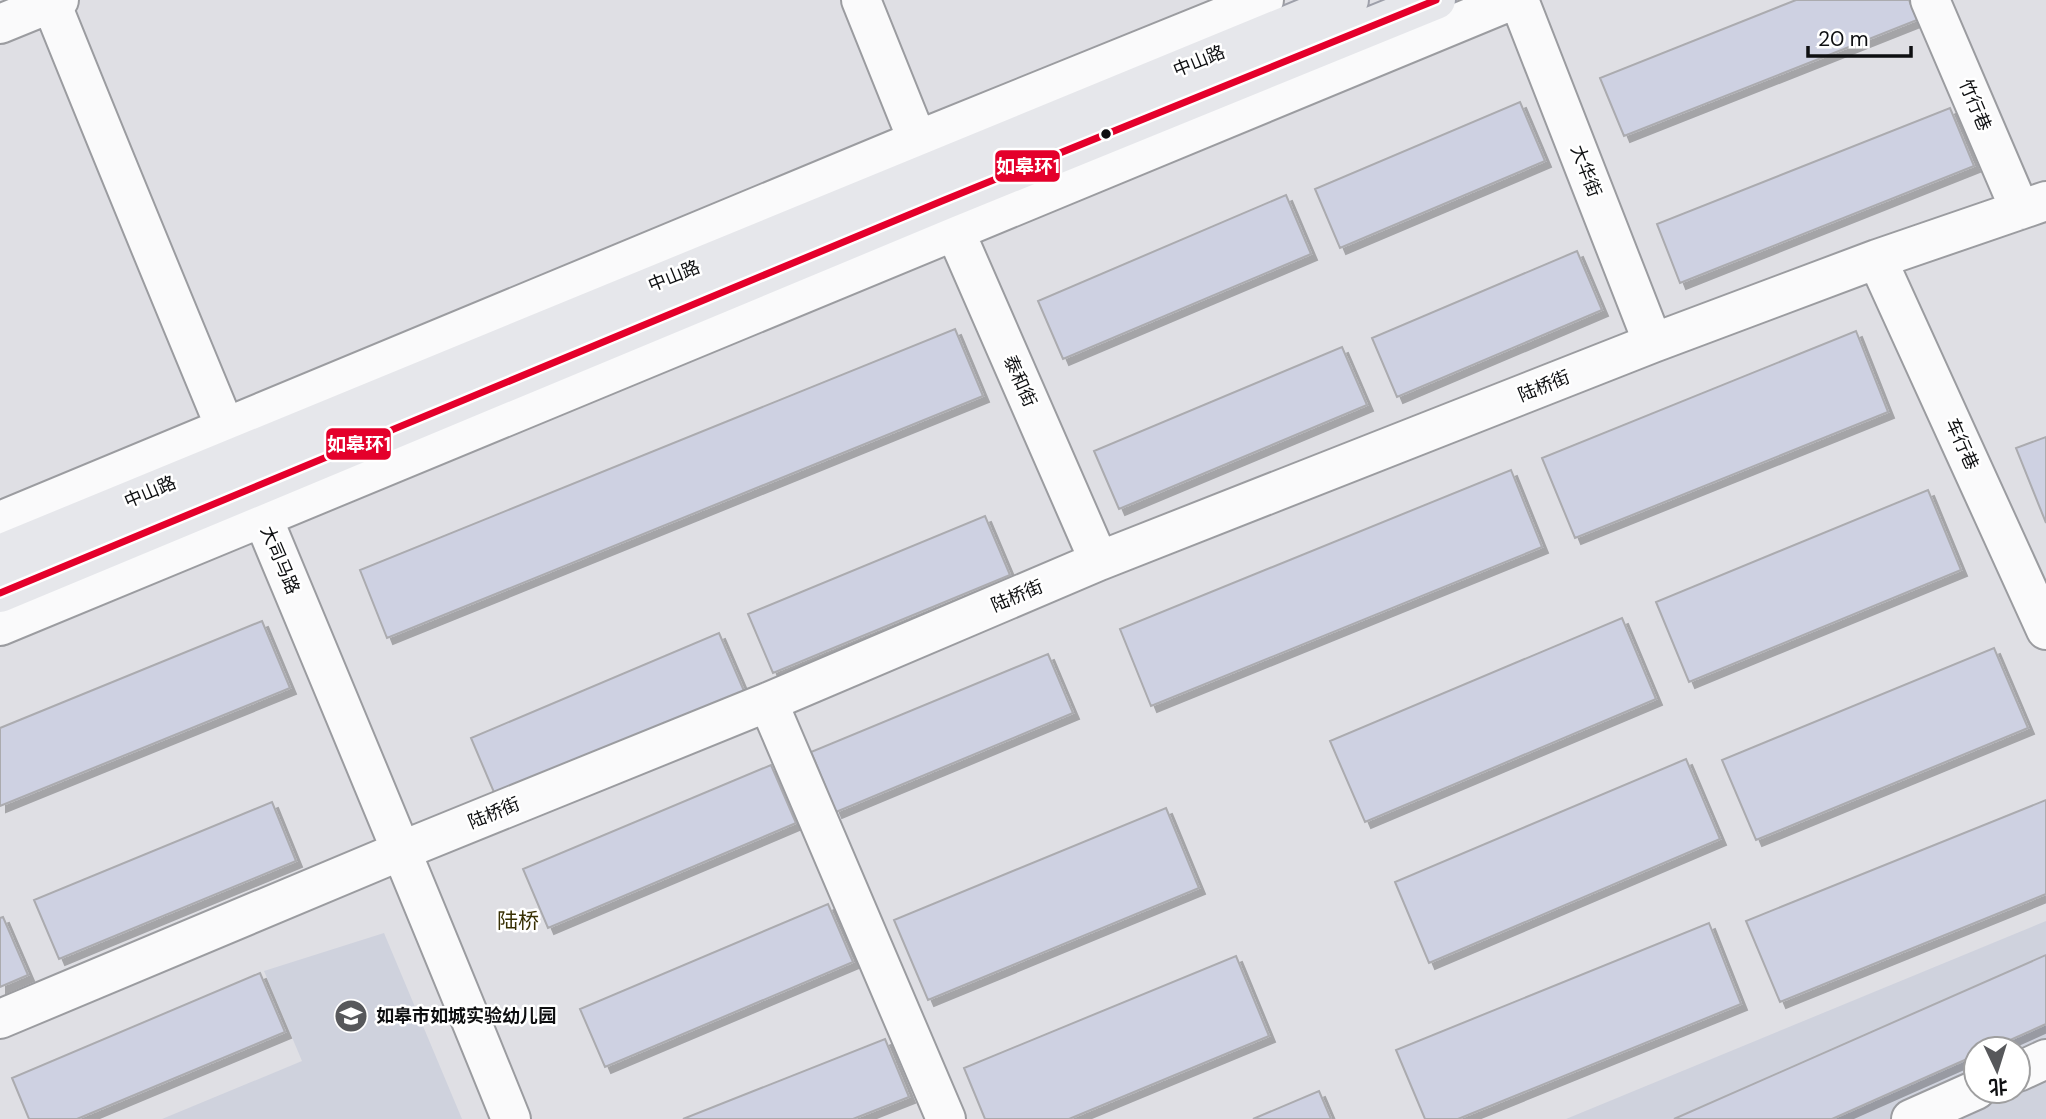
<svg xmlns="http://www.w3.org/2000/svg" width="2046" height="1119" font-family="'DM Sans','Noto Sans SC',sans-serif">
<defs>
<filter id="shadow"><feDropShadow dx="6" dy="6" stdDeviation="0" flood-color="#0004"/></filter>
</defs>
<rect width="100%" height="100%" fill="#dfdfe4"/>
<path fill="#cfd2dd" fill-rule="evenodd" d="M2046,921V1119H1566ZM1976,1049H2018V1091H1976Z
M384,933L462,1119H162L302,1061L264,971Z"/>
<path fill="#ced1e2" stroke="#ababaf" stroke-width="2" filter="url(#shadow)" d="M1796,0H1909L1917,20L1624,136L1600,78Z
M1520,102L1545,161L1340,248L1315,189Z
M1950,108L1974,166L1680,283L1657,224Z
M1286,195L1311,254L1063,359L1038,301Z
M1577,251L1602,310L1397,397L1372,338Z
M955,329L983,396L387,638L360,570Z
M1856,331L1888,412L1575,538L1542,458Z
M1342,347L1367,405L1119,509L1094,451Z
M2046,437V523L2016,448Z
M1511,470L1542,547L1151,706L1120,629Z
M1928,490L1961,570L1689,682L1656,602Z
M985,516L1010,575L773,673L748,614Z
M1622,618L1656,699L1365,822L1330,741Z
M262,621L290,688L0,806V728Z
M719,633L744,691L496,797L471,738Z
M1994,648L2028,728L1756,840L1722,760Z
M1048,654L1073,713L836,812L811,752Z
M1686,759L1720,839L1429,963L1395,882Z
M771,765L796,823L548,928L523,869Z
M2046,800V894L1780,1002L1746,921Z
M272,802L296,861L59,959L34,900Z
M1166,808L1199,888L928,1000L894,920Z
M828,904L853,962L605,1067L580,1009Z
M3,917L28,975L0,987V918Z
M1709,923L1741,1004L1458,1119H1425L1396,1050Z
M2046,955V1024L1990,1049H1976V1055L1832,1119H1674Z
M1236,956L1269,1036L1069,1119H985L964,1068Z
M260,973L285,1032L77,1119H29L12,1078Z
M885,1039L909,1097L853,1119H683Z
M1319,1091L1331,1119H1253Z"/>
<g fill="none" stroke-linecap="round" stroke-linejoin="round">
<defs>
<path id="minor" d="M50,0C200,374 360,745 511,1119
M861,0L927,164
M1519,0L1653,343
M1930,0L2020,210
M0,24L59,0
M944,206L1099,561
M1877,259L2046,630
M0,521L918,140L1264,0
M0,626L1513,0
M768,702L946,1119
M0,1019L403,850L768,702L1099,561L1653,343L1877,259L2046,201
M2018,1072L2046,1059
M1911,1119L1976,1090"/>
<path id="major" d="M0,554L1349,0
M0,593L942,201L1436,0"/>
</defs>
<use href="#minor" stroke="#9b9ca0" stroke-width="42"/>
<use href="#major" stroke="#9ea0aa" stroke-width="42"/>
<use href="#minor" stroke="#fafafb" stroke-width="38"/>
<use href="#major" stroke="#e6e7eb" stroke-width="38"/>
<defs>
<path id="bus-1" d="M0,593L942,201L1436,0"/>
</defs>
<use href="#bus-1" stroke="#fff" stroke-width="12"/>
<use href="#bus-1" stroke="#e4002b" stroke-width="7"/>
</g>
<defs>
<symbol id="school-disc" viewBox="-11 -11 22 22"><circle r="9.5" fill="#57585b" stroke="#fff"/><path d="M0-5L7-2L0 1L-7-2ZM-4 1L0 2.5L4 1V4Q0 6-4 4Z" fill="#fff"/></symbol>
</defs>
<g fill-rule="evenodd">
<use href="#school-disc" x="332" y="997" width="38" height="38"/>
</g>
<circle fill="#0e0f11" stroke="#fff" stroke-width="2.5" cx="1106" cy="134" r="6"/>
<g text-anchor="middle" stroke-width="5" stroke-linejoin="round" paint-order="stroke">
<g font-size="18" fill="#0e0f11" stroke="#fff">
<text transform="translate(1199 61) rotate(-22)" y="6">中山路</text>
<text transform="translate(1975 105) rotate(67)" y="6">竹行巷</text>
<text transform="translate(1586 171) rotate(69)" y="6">大华街</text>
<text transform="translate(674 276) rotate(-22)" y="6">中山路</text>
<text transform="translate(1020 381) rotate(66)" y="6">泰和街</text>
<text transform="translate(1544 386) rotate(-22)" y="6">陆桥街</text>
<text transform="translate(1962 444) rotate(66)" y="6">车行巷</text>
<text transform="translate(150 492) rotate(-23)" y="6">中山路</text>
<text transform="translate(280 560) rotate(67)" y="6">大司马路</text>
<text transform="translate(1017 596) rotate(-23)" y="6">陆桥街</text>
<text transform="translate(494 813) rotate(-22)" y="6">陆桥街</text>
</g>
<g font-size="18" font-weight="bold" fill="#0e0f11" stroke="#fff" text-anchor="start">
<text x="376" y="1022">如皋市如城实验幼儿园</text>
</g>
<g font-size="21" fill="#383004" stroke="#fff">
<text x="518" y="928">陆桥</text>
</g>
</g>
<g stroke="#fff" stroke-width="2.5">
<rect x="994" y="149" width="67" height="34" rx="7" fill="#e4002b"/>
<rect x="325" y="427" width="67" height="34" rx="7" fill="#e4002b"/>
</g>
<g font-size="19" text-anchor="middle" font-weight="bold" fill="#fff">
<text x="1028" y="173">如皋环1</text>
<text x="359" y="451">如皋环1</text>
</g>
<g transform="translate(1997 1070) rotate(176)"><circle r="33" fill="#ffffff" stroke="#9f9fa0" stroke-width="2"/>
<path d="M0-5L12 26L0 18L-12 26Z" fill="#57585b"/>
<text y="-10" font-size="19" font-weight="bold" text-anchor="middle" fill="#0e0f11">北</text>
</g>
<path d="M1808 46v10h103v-10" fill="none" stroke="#0e0f11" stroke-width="3.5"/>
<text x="1818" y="46" font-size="21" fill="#0e0f11" stroke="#ffffff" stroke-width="5" paint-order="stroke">20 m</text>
</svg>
